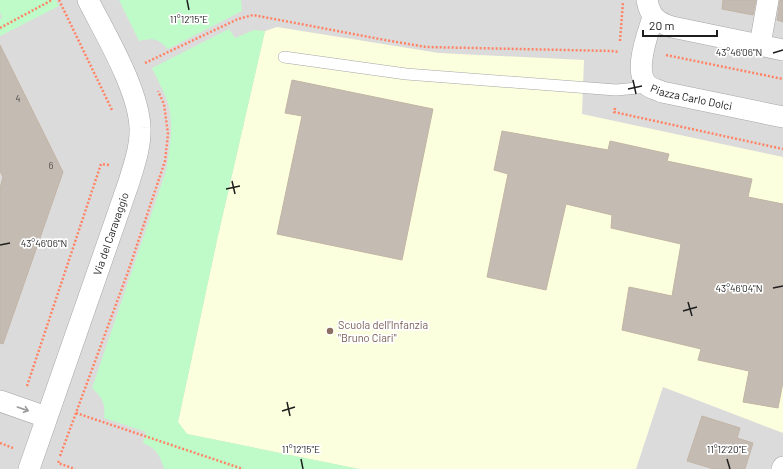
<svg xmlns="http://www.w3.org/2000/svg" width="783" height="469" font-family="Barlow,sans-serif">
<rect width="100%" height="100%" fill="#efede4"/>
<path fill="#dcdbdb" d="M0,0H783V469H0Z"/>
<path fill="#fcffdd" d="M277,27L439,53L584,60L582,114L783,157V433L663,387L636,469H359L187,434L178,422L217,240L265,31Z"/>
<path fill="#bffbc9" d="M0,0H56L59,6L0,36V19L2,18L0,12Z
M119,0H241L242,11L168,49C157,38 154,38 139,41Z
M229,29L235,38L254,30L265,31L217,240L178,422L187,434L359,469H164C160,455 156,448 143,443L146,432L104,418C106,404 102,397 92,388L166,171C170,149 174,125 168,103C164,91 157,79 152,68Z"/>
<path fill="#c4bcb3" stroke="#c2b4a5" d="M723,0H756L753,15L722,9Z
M780,0H783V22L777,20Z
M0,45L63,172L3,344L0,343V188L3,177L0,171Z
M292,80L433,109L402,260L277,234L302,116L285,113Z
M502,131L608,150L610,141L669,154L667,161L752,179L748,197L783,204V382L778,408L743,402L749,371L698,360L701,349L622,330L629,287L672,296L681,244L611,228L612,215L566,204L546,290L487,277L508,174L494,170Z
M702,416L740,428L737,438L753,443L745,469H714L687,461Z"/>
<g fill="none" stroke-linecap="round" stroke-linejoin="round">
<defs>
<path id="service" d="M284,57L406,74L616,90L649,87"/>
<g id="minor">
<path d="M647,0C650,16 656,22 672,27L783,50"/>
<path id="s1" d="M653,17C648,34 631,75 650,87C654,89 658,90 662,92L783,117"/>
<path d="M760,45L768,0"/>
<path d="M0,401L46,417"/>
<path id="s2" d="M29,469L129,182C134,165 141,146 140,128C139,90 105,34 88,0"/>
<path d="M782,469L783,467"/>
</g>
</defs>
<use href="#service" stroke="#a5a5a5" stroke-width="12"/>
<use href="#minor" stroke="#a5a5a5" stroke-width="22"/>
<path stroke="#ff8365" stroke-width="2.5" stroke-dasharray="2 2" stroke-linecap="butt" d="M59,0L112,110
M0,28L52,0
M620,41L623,2
M666,55L783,79
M145,63L238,19L253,15L385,40L426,47L612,51L619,52
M615,108L614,112L783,149
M27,386L101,164L109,165L110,164
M76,413L243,469
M0,443L13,448
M60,456L128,272L165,161L168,134L164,104L158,91
M59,461L58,463L75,469"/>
<use href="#service" stroke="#fff" stroke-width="11"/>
<use href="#minor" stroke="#fff" stroke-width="21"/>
</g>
<defs><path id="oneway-shaft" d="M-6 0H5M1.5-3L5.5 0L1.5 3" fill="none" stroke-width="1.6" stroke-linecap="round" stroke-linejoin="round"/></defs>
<use stroke="#9a9a9a" href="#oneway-shaft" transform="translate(23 409) rotate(19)"/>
<path fill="none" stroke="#1e1e1e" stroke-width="1.5" d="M187,0L189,10M773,53L783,50M633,80L636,94M628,89L642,86M232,181L235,194M226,189L240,186M0,245L10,243M773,288L783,286M688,302L692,316M683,311L697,307M287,402L290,416M282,411L295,407M301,459L303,469M727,459L730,469"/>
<circle fill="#8d6e63" stroke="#fff" stroke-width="1.5" cx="330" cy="331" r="4"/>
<g text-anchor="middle" stroke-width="3.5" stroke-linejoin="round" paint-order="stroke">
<g font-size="9" fill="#484643">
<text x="18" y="102">4</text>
<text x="51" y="169">6</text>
</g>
<g font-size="11" fill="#1e1e1e" stroke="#fff">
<text dy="4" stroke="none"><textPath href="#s1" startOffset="117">Piazza Carlo Dolci</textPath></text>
<text dy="4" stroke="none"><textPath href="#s2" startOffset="249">Via del Caravaggio</textPath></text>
</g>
<g font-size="11" fill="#785e54" stroke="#fff" text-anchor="start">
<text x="338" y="329">Scuola dell'Infanzia<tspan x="338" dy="13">"Bruno Ciari"</tspan></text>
</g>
</g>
<g font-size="10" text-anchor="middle" fill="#1e1e1e" stroke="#fff" stroke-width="3.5" stroke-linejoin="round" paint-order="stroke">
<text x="189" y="23">11°12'15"E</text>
<text x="739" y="56">43°46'06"N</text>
<text x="44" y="247">43°46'06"N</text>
<text x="739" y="292">43°46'04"N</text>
<text x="301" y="453">11°12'15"E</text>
<text x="727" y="453">11°12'20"E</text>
</g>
<path d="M643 30v6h74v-6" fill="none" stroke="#1e1e1e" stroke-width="2"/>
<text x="649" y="30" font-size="12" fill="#1e1e1e" stroke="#ffffff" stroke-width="3" paint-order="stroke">20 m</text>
</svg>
